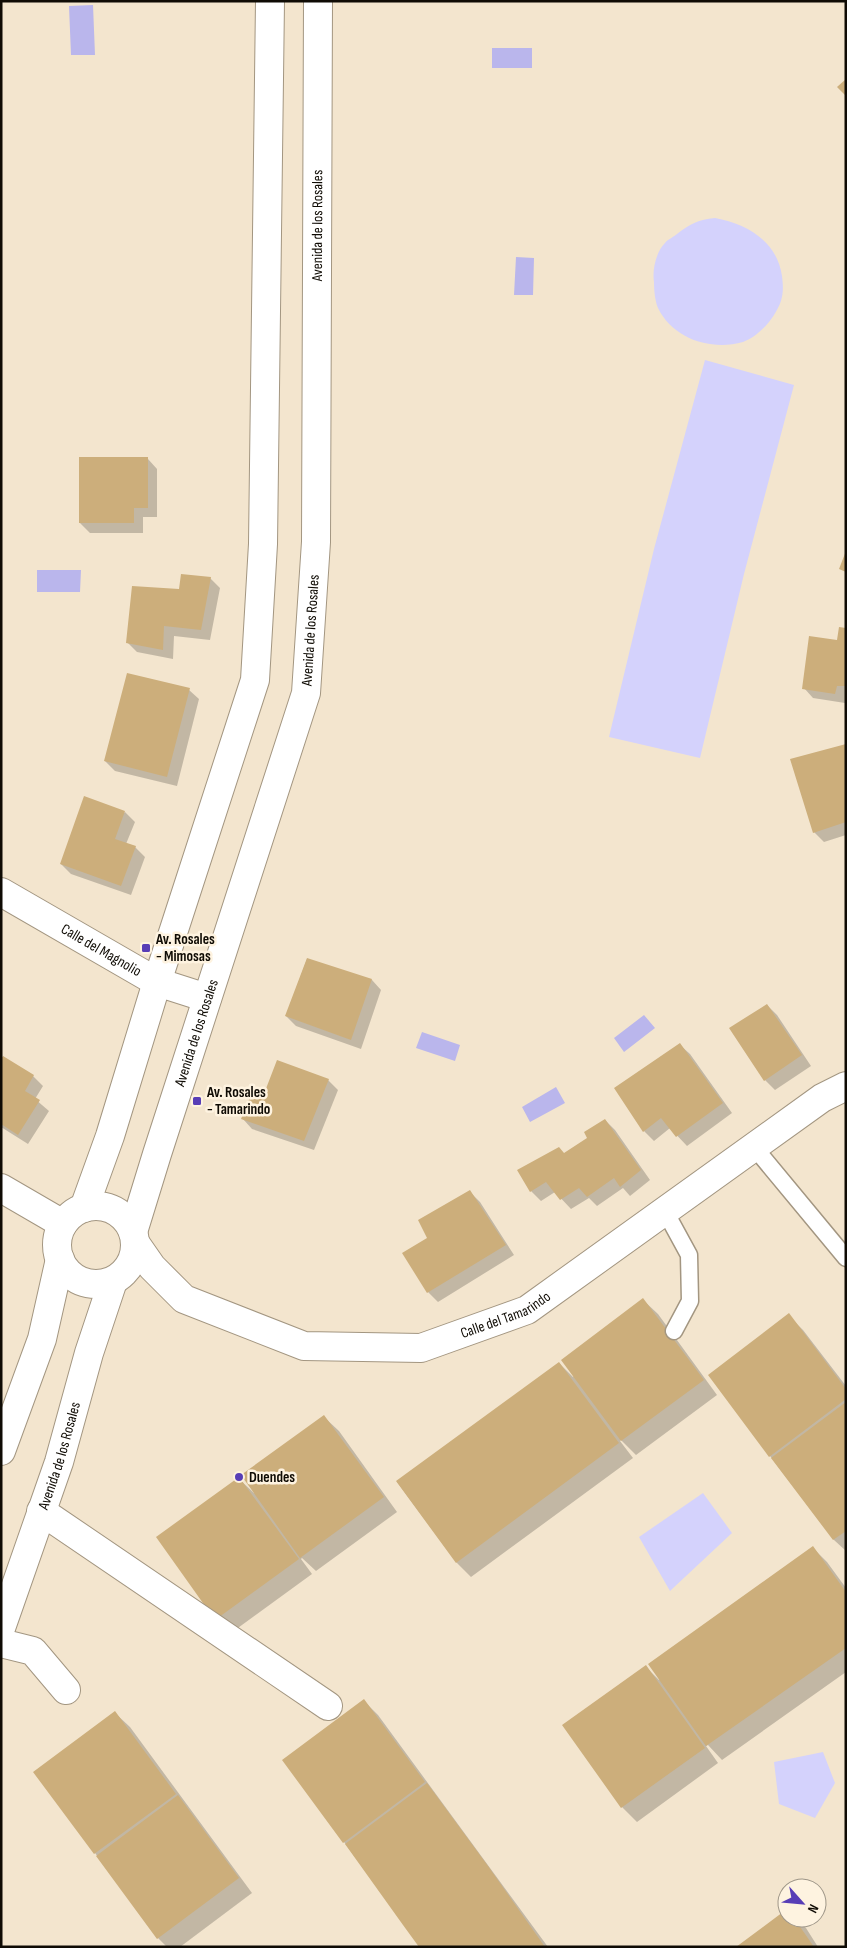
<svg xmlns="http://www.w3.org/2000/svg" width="847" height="1948" font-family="'Sofia Sans Condensed',sans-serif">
<rect width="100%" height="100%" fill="#f3e5ce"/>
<path fill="#d4d2fc" d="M715,218C747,224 777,241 782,276C784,292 783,301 774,315C768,325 755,338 743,342C711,351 673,339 658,308C655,301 654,290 654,282C652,270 656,252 665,243C668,239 674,237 677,234C691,223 698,220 715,218Z
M705,360L794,385L744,574L700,758L609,737L654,549Z
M703,1493L732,1533L670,1591L639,1537Z
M823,1752L835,1783L815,1818L779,1804L774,1762Z"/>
<path fill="#bab6ec" d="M93,5L95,55H71L69,6Z
M492,48H532V68H492Z
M516,257L534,258L533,295H514Z
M37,570H81L80,592H37Z
M644,1015L655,1028L624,1052L614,1038Z
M422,1032L460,1045L455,1061L416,1048Z
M556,1087L565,1103L530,1122L522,1107Z"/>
<path fill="#0003" d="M148,459L157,469V517H143V533H90L80,523Z
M210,578L220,588L210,640L174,636L173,659L137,652L127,642L180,591Z
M846,629L845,703L813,698L804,688Z
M189,690L199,699L177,786L115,771L105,761Z
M846,745V835L824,842L814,832Z
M125,812L135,822L126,844L135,847L145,857L131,895L71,874L61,864Z
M307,959L372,980L381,990L361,1049L296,1026L286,1016Z
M767,1005L777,1015L811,1066L775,1090L765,1080L731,1028Z
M680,1045L690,1054L732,1113L687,1146L670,1128L654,1141L644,1131Z
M1,1061L33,1076L43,1086L35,1099L49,1111L28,1144L1,1127Z
M328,1080L338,1090L314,1150L252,1129L243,1119L262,1101Z
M605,1120L615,1130L650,1180L630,1196L623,1188L597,1206L589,1198L571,1209L555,1192L541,1201L531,1191L564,1154L588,1139Z
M470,1192L480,1202L514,1255L438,1302L428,1292L429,1238Z
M643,1300L658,1314L717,1395L636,1455L621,1440L620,1441L633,1458L471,1577L457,1563L397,1482L559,1363L573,1377Z
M788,1315L803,1330L846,1386V1551L834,1540L770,1456Z
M324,1417L339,1431L397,1512L316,1571L302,1558L301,1559L312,1574L231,1633L216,1619L239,1479L254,1493Z
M813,1548L827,1562L846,1588V1672L722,1760L708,1745L706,1746L718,1763L637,1822L622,1807L564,1726L646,1667L659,1680Z
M364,1701L378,1715L548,1947H421L344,1842Z
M115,1713L130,1727L252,1893L180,1947H167L158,1938L35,1772Z
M787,1910V1918H795L806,1928L818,1947H738Z"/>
<path fill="#ccae7b" d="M846,79V96L837,87Z
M79,457H148V508H134V523H79Z
M846,551V572L839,569Z
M181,574L211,577L201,630L164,626L163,650L126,643L132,586L179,589Z
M839,627L846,628V686H837L835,694L802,689L809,636L837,640Z
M127,673L190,688L167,777L104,761Z
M846,744V822L813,833L790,759Z
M84,796L125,811L115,839L136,846L121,886L60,864Z
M307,958L372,979L351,1040L285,1016Z
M767,1004L802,1055L764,1081L729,1028Z
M680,1043L723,1103L676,1137L661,1118L643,1132L614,1088Z
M3,1056L34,1075L25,1091L40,1100L18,1135L1,1124V1059Z
M277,1060L329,1079L304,1141L241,1119L250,1097L262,1099Z
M605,1119L641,1170L620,1187L614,1178L587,1197L579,1188L560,1200L546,1182L530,1192L517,1170L559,1147L564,1153L587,1138L584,1132Z
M470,1190L506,1245L427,1293L402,1253L427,1238L418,1220Z
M643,1298L704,1380L621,1441L561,1360Z
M789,1313L846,1389V1399L769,1457L708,1375Z
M559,1362L619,1443L456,1563L396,1481Z
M846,1402V1531L833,1540L771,1458Z
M324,1415L384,1497L300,1558L241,1475Z
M239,1477L299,1559L215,1620L156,1537Z
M813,1546L846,1592V1648L706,1746L648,1664Z
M646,1665L705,1748L621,1808L562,1725Z
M364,1699L425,1782L343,1843L282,1760Z
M115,1711L176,1794L94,1854L33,1772Z
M427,1783L488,1866L545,1947H419L403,1925L345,1844Z
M178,1795L239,1878L157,1939L96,1856Z
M787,1909V1918H794L814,1947H736Z"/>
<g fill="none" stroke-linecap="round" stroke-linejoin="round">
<defs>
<path id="lane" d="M754,1147L846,1258
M665,1211L689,1255L690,1301L674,1331"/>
<g id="street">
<path id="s1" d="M1,892L157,982L207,998"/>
<path d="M1,1188L63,1224"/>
<circle cx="96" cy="1245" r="39"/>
<path d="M84,1208L110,1136L157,982L255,680L263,544L270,1"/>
<path id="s2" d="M133,1232L157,1154L306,693L316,542L318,1"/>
<path id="s3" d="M136,1244L152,1267L184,1299L304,1346L421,1348L527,1310L822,1098L846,1086"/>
<path d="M1,1451L42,1339L60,1259"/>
<path d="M41,1511L328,1706"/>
<path id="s4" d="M1,1628L59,1462L89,1353L113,1281"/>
<path d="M1,1643L33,1651L66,1690"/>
</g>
</defs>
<use href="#lane" stroke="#a39681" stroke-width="19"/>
<use href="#street" stroke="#a39681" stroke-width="30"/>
<use href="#lane" stroke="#fff" stroke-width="16"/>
<use href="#street" stroke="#fff" stroke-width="28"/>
</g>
<g fill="#583eb6" stroke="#fef3e0" stroke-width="2">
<rect x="141" y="943" width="10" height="10" rx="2.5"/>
<rect x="192" y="1096" width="10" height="10" rx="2.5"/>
<circle cx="239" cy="1477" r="5"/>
</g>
<g text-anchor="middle" stroke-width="5" stroke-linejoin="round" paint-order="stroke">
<g font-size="15" fill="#0f0b04" stroke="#fef3e0">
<text dy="5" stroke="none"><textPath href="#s2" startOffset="1034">Avenida de los Rosales</textPath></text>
<text dy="5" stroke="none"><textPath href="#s2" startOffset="629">Avenida de los Rosales</textPath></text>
<text dy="5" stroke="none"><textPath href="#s1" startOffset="116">Calle del Magnolio</textPath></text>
<text dy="5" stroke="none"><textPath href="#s2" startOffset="209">Avenida de los Rosales</textPath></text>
<text dy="5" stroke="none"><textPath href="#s3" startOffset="410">Calle del Tamarindo</textPath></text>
<text dy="5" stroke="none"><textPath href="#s4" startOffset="182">Avenida de los Rosales</textPath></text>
</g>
<g font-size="15" font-weight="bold" fill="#0f0b04" stroke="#fef3e0" text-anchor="start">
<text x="156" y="944">Av. Rosales<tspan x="156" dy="17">- Mimosas</tspan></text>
<text x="207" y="1097">Av. Rosales<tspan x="207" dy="17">- Tamarindo</tspan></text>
<text x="249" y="1482">Duendes</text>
</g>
</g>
<rect width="847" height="1948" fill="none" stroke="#0f0b04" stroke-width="5"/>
<g transform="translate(802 1903) rotate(117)"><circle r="24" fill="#fef3e0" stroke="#9e9688"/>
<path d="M0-4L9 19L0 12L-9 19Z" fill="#583eb6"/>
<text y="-8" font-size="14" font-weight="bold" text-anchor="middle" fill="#0f0b04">N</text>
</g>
</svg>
